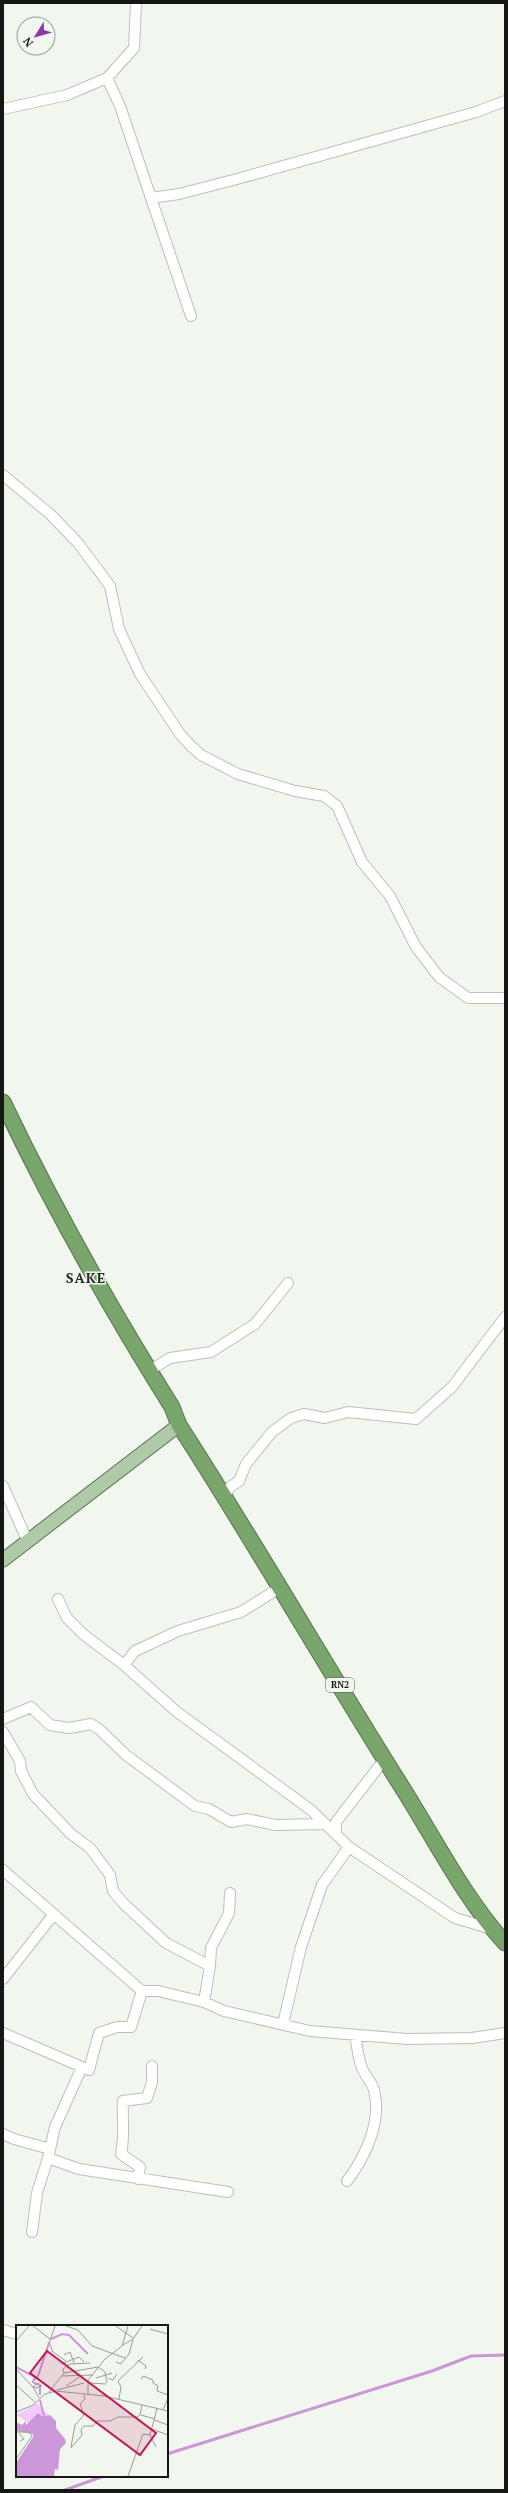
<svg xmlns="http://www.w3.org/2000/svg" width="508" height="2493" font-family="'PT Serif',serif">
<rect width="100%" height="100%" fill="#f1f7ef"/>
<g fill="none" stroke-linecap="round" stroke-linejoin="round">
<path stroke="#cb97d8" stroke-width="3" d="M167,2454L432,2371L471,2356L505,2355
M65,2490L104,2476"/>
<defs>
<path id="minor" d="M107,78L134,48L136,3
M3,109L67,95L107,78L120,106L151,198L179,194L237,179L476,112L505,101
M151,198L191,316
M3,475L50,514L78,543L110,586L119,629L140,674L180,734L190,745L201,755L238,774L295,791L324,796L337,806L362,862L390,896L416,947L439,977L468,998H505
M149,1371L170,1358L211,1352L255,1324L288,1283
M3,1486L27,1540
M225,1495L230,1487L239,1481L246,1464L272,1432L291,1418L304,1414L325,1418L348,1412L416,1419L452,1387L505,1317
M58,1599L67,1618L83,1634L124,1665L177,1712L311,1810L349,1847L455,1918L492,1929
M124,1665L135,1651L178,1631L241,1612L278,1589L279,1584
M3,1719L31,1707L50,1725L69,1728L91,1724L99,1729L126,1755L195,1806L209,1809L231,1822L247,1819L275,1825L325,1824
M3,1732L20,1761L21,1771L33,1794L71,1834L90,1848L110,1875L113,1891L123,1903L166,1943L210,1966L204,2002
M336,1834V1822L384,1760
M3,1870L142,1991H158L204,2002L224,2011L310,2031L407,2039L472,2038L505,2033
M210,1966L211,1948L229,1913L230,1893
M3,1979L54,1914
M283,2024L301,1947L322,1885L349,1847
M3,2033L89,2070L99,2033L117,2027H131L142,1991
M3,2134L14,2139L50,2149
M48,2158L79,2169L228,2192
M138,2179L140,2167L121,2154C125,2136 122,2120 123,2101L147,2098L152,2082V2066
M347,2181C366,2156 382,2121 374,2090C372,2082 365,2076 362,2068C358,2058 357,2046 355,2035
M32,2232L37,2193L48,2158L55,2127L82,2067
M3,2330L17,2334"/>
<path id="major" d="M3,1560L179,1425"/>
<path id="highway" d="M3,1102C53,1207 110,1308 172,1407L179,1425C257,1546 328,1670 405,1792C435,1840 467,1902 505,1943"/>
</defs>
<use href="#minor" stroke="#bbc0b9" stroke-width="12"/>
<use href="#major" stroke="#56744c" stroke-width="15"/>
<use href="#highway" stroke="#56744c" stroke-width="17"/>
<use href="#minor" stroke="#fff" stroke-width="10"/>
<use href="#major" stroke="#afcaa6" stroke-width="13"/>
<use href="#highway" stroke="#79a66a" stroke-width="15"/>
</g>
<g text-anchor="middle" stroke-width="3" stroke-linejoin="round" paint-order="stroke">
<rect fill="#f1f7ef" stroke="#575a56" stroke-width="1" x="326" y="1678" width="28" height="14" rx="3"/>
<g font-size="9" font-weight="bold" fill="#151714">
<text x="340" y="1688">RN2</text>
</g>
<g font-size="14" font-weight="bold" letter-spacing="1" fill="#272b25" stroke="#f1f7ef">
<text x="86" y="1283">SAKE</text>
</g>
</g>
<g transform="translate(16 2325)">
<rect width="152" height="152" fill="#f1f7ef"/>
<path d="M21,78L32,90H21L13,98L0,90Z" fill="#f2c9fd"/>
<path d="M22,88L26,91L34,90L40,96V103L49,114L50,118L44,124L42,145L39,144L38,151H0V138L17,112V109L0,106V97L6,100L10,96V100Z" fill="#cb97d8"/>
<path fill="none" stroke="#cb97d8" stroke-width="2" d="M35,14L46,9L53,10L72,29M0,42L19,52L17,57L24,61V70M17,56L22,51L33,18M24,75L28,91"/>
<path fill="none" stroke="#999d97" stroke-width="1" d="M17,1L34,14M50,1L62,5L76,21L109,33M100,1L117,13M134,4L152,9M0,16L13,1M33,17L37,27L50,36M33,18L39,1M107,20L117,14L126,1M48,30L54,27L58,38M122,35L130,41L129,44M100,37L105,39L113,29L117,15M45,39L63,32L68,37M0,44L17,62L23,73M48,48L47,44L54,39L74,38M46,51L77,50M80,53L96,48M92,53L97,55L101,49M125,54L127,51L137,55V58L142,61L141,66L152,70M22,58L26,61L20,63L17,62ZM72,58L90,59M0,60L19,77M50,61L65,51M41,65L68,58M33,67L48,48L82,42L89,47L91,58M72,69V55L89,34L106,21L112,1M103,74L105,62L102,56L127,32M147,85L152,73M0,87L17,80L29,69L40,66L88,71L152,86M125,90L139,94M138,95L152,100M136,104L152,110M0,107H13L16,111L0,134M3,108L8,114L4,116M134,110L140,122M55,122L59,100L68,90L64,79L69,74L68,70M55,123L66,110L65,105L68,101H77L81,96H94L102,92H121L124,90L126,80M112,151L127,109L134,110L141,84"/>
<path fill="#c2185b" fill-opacity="0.15" stroke="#c2185b" stroke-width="2" d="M31,26L140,108L124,130L14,48Z"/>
<rect width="152" height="152" fill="none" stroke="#151714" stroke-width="2"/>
</g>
<rect width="508" height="2493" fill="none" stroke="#151714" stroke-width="8"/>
<g transform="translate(36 36) rotate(233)"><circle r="19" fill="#f1f7ef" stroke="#999d97"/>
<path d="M0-3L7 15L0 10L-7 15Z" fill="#8f37a4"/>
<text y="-6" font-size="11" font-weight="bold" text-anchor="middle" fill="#151714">N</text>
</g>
</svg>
